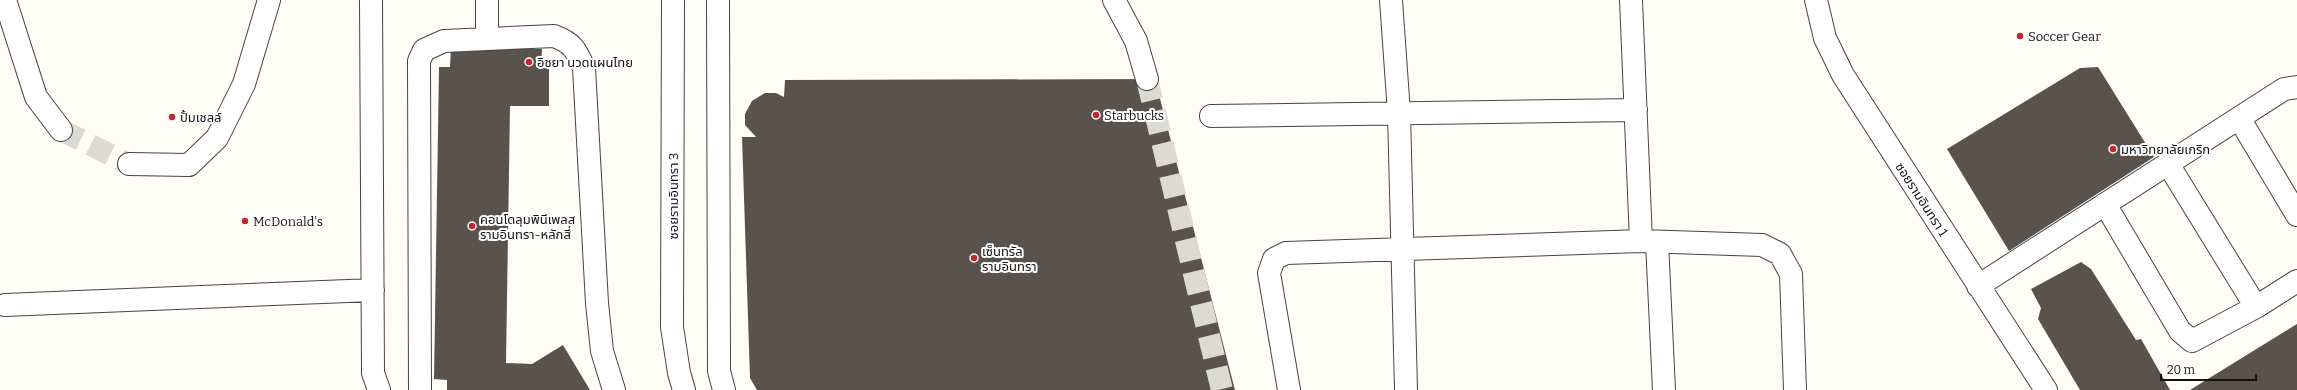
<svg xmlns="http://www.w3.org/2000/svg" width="2297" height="390" font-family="Bitter,'Noto Sans Thai',serif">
<rect width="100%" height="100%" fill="#fffdf5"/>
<path fill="#5a524d" d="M451,48L542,49L541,68H549V106H510L506,363L532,364L563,345L590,390H447V380L434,379L439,67H450Z
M2098,67L2154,157L2009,251L1947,149L2080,68Z
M1155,79L1235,390H757L750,378L742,137H756L745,125V114L752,101L765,93H776L784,97L785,80Z
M2081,262L2091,269L2136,340L2141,339L2170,390H2080L2038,319L2041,308L2031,289Z
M2297,324V390H2190Z"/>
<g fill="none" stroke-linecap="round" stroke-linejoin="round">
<path stroke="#dbdad3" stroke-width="22" stroke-dasharray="22 11" stroke-linecap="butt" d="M1147,79L1222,390
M61,130L129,164"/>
<defs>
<path id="minor" d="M5,0L36,97L61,130
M371,0L373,373L379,390
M487,0V37
M673,0L672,327L679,373L684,390
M718,0L719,371L724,390
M1114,0L1136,41L1147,79
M1391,0L1399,113L1406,390
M1631,0L1641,241
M1816,0L1825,38L1843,75L2046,390
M1211,116L1636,110
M2239,118L2297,215
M129,164L189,165L217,138L244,84L269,0
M2168,164L2256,307
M2105,204L2180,331L2192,341L2256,307L2297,281
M1657,242L1664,390
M1978,286L2284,89L2297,87
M5,305L373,290
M420,390L419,61L424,50L444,41L554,36C573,43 576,50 584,68L597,303L602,351L614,390
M1289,390L1269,273L1274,259L1286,253L1641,241L1762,245L1780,254L1791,274L1795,390"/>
</defs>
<use href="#minor" stroke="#444" stroke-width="24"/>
<use href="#minor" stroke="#fff" stroke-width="22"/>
</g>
<g fill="#c4262e" stroke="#fff" stroke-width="1.5">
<circle cx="2020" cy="36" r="4"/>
<circle cx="529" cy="62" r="4"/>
<circle cx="1096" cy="115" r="4"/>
<circle cx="172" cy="117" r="4"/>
<circle cx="2113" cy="149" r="4"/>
<circle cx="245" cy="221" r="4"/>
<circle cx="472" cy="226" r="4"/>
<circle cx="974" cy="258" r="4"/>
</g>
<g text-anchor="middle" stroke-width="4" stroke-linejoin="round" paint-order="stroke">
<g font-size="13" fill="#111" stroke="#fff" text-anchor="start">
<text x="2028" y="41">Soccer Gear</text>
<text x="537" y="67">อิชยา นวดแผนไทย</text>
<text x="1104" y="120">Starbucks</text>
<text x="180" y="122">ปั้มเชลล์</text>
<text x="2121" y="154">มหาวิทยาลัยเกริก</text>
<text x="480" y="224">คอนโดลุมพินีเพลส<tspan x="480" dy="15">รามอินทรา-หลักสี่</tspan></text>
<text x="253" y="226">McDonald's</text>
<text x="982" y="256">เซ็นทรัล<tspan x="982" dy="15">รามอินทรา</tspan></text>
</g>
<g font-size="13" fill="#111" stroke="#fff">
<text transform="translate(673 196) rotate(-90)" y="5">ซอยรามอินทรา 3</text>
<text transform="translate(1922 199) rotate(57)" y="5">ซอยรามอินทรา 1</text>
</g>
</g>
<path d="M2161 374v6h95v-6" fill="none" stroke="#111111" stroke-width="2"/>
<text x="2167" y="374" font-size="12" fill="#111111" stroke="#ffffff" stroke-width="3" paint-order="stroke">20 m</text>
</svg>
